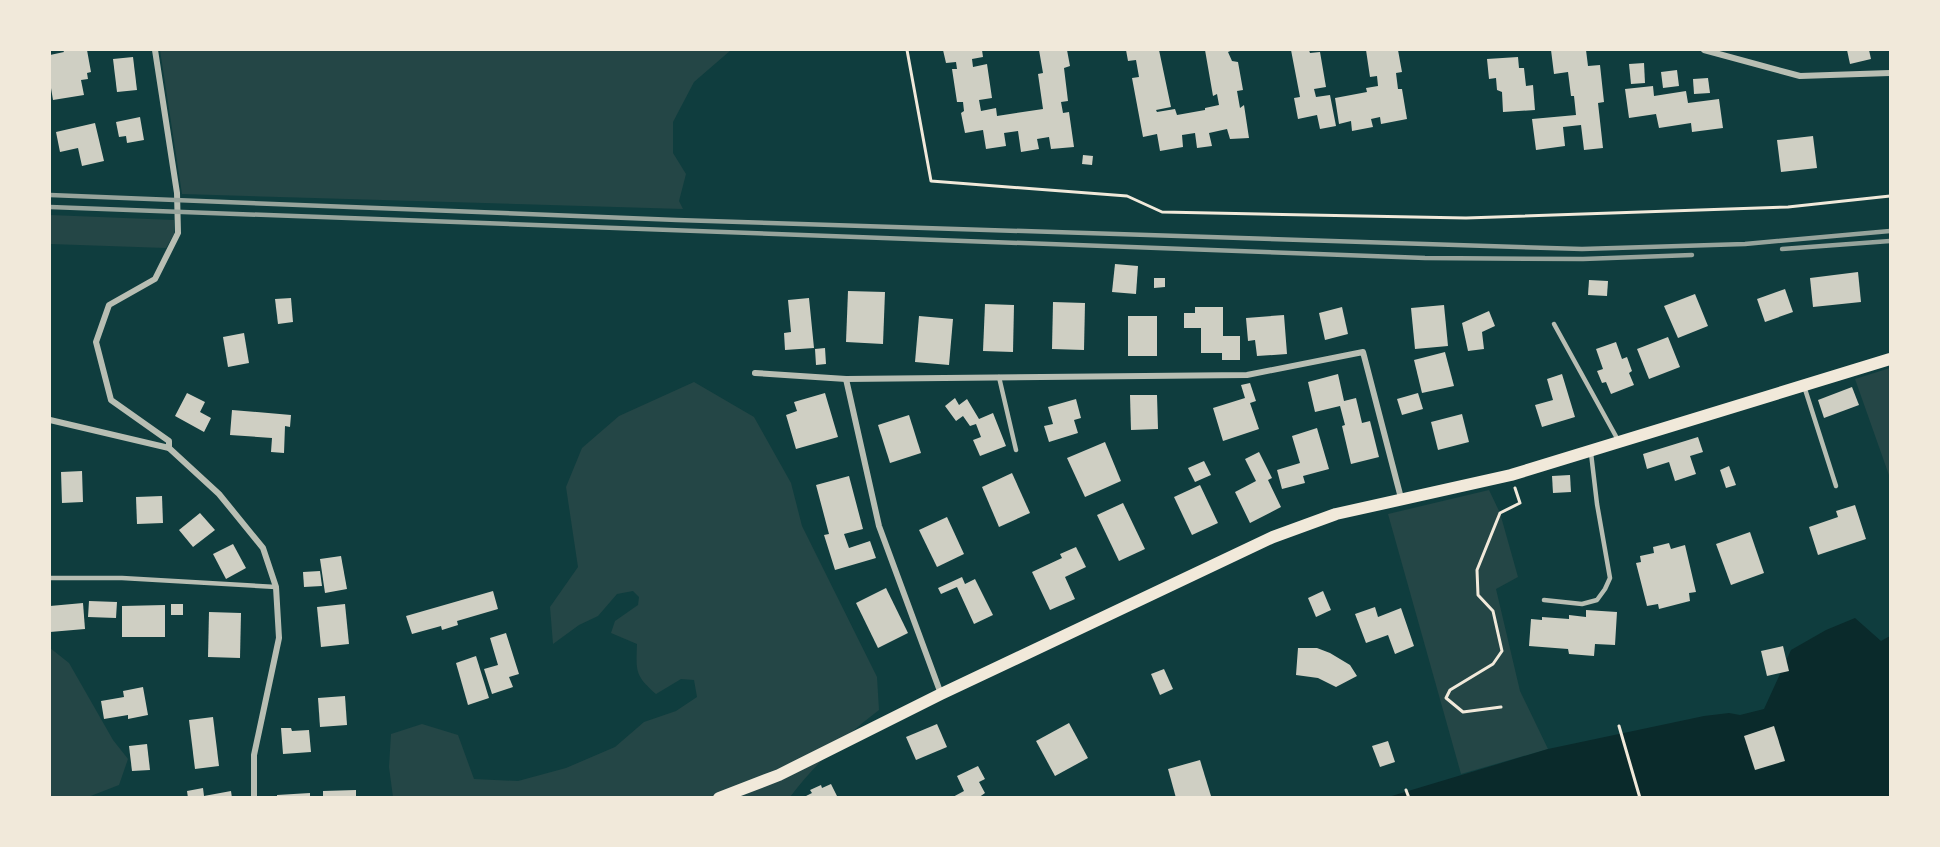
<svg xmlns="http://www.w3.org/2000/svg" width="1940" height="847" font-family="Arial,sans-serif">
  <rect width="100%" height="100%" fill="#0f3d3e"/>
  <g fill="#244646">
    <polygon points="160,50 731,50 694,82 673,122 673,153 686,174 679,201 683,209 182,194"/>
    <polygon points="50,215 174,220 174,234 166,248 50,244"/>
    <polygon points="1890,368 1890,478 1855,379"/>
    <path d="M694,382L754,417L791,483L802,526L877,677L879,710C846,735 815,764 790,797H393L389,767L391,734L422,724L458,735L474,779L518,781L566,768L615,747L644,722L676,711L697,697L694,680L681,679L656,694C635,675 636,672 637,644L611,633L615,621L638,605L639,597L633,591L617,594L598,616L579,625L553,644L550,607L578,567L566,487L582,448L619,416Z"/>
    <polygon points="1489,490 1500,513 1518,577 1496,589 1520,691 1548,749 1461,774 1388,514"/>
    <polygon points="50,648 69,663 113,740 128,759 119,785 88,797 50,797"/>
  </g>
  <polygon fill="#0a2a2b" points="1855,618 1881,641 1890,636 1890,797 1385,798 1548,749 1704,716 1729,713 1740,715 1764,709 1791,650 1826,630"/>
  <g fill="#cfcfc3">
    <polygon points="63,50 87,50 91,72 87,73 88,79 81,80 84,95 53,100 50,82 50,55 64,52"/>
    <polygon points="943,50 982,50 983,57 972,59 973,67 987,64 992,98 979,100 981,111 996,108 997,116 1043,109 1038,74 1043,73 1039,50 1067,50 1070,66 1064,68 1068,101 1061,102 1063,113 1069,112 1074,147 1051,149 1049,137 1037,139 1039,149 1021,152 1018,131 1004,133 1006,146 986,149 983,130 965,133 961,113 964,111 963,102 957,102 952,69 957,69 956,62 946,63"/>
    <polygon points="1126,50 1159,50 1171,107 1156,110 1157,112 1175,109 1177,115 1205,110 1205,108 1219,105 1217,94 1213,96 1205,50 1233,50 1228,52 1232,61 1238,62 1243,90 1237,91 1240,108 1244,105 1249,138 1230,139 1227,129 1209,133 1212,146 1197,148 1195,133 1182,135 1183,147 1160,151 1157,134 1143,137 1132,78 1139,77 1136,60 1128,61"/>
    <polygon points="1291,50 1309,50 1310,53 1320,52 1326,87 1314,89 1316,97 1330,95 1336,126 1320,129 1317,115 1298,119 1294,98 1300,97"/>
    <polygon points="1366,50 1398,50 1402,72 1396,73 1398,89 1402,89 1407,119 1381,124 1380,117 1371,119 1373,127 1352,131 1351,121 1339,124 1335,98 1367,92 1366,88 1378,86 1377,76 1370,77"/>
    <polygon points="1551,50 1586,50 1588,66 1600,65 1604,102 1598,103 1603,148 1584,150 1581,125 1563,127 1565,146 1536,150 1532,119 1576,115 1574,96 1571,96 1568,72 1554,74"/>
    <polygon points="1847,50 1869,50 1871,59 1850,64"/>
    <polygon points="133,57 137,90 117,92 113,59"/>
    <polygon points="1518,57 1519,68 1524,68 1526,86 1533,85 1535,110 1503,112 1502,92 1497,90 1496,78 1489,79 1487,59"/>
    <polygon points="1644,63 1645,83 1631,84 1629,64"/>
    <polygon points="1677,70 1679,86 1663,88 1661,72"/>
    <polygon points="1708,78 1710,93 1694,94 1693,79"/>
    <polygon points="1653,86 1654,96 1686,91 1688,103 1719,99 1723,128 1692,132 1691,123 1659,128 1656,114 1629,118 1625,89"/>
    <polygon points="140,117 144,140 127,143 126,136 119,137 116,122"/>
    <polygon points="95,123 104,161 82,166 78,148 60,152 56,132"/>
    <polygon points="1813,136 1817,168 1781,172 1777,140"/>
    <polygon points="1083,155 1093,156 1092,165 1082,164"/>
    <polygon points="1115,264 1138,266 1136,294 1112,292"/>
    <polygon points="1858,272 1861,302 1813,307 1810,278"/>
    <polygon points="1154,278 1165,278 1165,287 1154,288"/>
    <polygon points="1589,280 1608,281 1607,296 1588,295"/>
    <polygon points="1785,289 1793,312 1765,322 1757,299"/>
    <polygon points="848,291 885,292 883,344 846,342"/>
    <polygon points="1695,294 1708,326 1678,338 1664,306"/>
    <polygon points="291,298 293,322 278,324 275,299"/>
    <polygon points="809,298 814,348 785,350 784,333 791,332 788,300"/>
    <polygon points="1053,302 1085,303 1084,350 1052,349"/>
    <polygon points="985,304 1014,305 1013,352 983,351"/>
    <polygon points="1444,305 1448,346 1415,349 1411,308"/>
    <polygon points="1195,307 1223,307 1223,336 1240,336 1240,360 1222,360 1222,353 1201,353 1201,328 1184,328 1184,313 1195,313"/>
    <polygon points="1342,307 1348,334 1325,340 1319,313"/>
    <polygon points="1489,311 1495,326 1482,332 1484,349 1468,351 1462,323"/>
    <polygon points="1284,315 1287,354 1257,356 1255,340 1248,341 1246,318"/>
    <polygon points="919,316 953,319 949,365 915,362"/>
    <rect x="1128" y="316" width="29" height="40"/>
    <polygon points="244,333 249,363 228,367 223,337"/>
    <polygon points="1668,337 1680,367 1649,379 1637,349"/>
    <polygon points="1616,342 1622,359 1627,357 1632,371 1629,373 1634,385 1611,394 1606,382 1602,383 1597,371 1603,369 1596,349"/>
    <polygon points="825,348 826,364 816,365 815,349"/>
    <polygon points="1445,352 1454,386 1422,393 1414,360"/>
    <polygon points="1338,374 1344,401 1356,398 1362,423 1370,421 1379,457 1351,464 1342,426 1345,425 1340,406 1315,412 1308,382"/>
    <polygon points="1562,374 1575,417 1542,427 1535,405 1553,400 1547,379"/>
    <polygon points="1250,383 1256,401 1250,403 1259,429 1223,441 1213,408 1245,398 1241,385"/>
    <polygon points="1852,387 1859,405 1824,418 1818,400"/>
    <polygon points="187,393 205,402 200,412 211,418 204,432 175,416"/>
    <polygon points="825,393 838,437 796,449 786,415 797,411 794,402"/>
    <polygon points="1418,393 1423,409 1402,415 1397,399"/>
    <polygon points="1130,395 1157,395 1158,429 1131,430"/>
    <polygon points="955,398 959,405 967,399 979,419 993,413 1006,446 980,456 973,440 981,437 976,424 970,426 963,416 956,421 945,406"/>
    <polygon points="1076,399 1081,418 1074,420 1078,433 1049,442 1044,426 1053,424 1048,407"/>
    <polygon points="232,410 291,415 290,427 285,426 284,453 271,452 272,438 230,435"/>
    <polygon points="1462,414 1469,442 1438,450 1431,422"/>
    <polygon points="909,415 921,453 890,463 878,425"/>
    <polygon points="1317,428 1329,469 1303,476 1305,483 1282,489 1277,470 1300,463 1292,436"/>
    <polygon points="1698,437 1703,452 1690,456 1696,474 1675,481 1669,462 1647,469 1643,454"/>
    <polygon points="1105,442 1121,481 1085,497 1067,458"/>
    <polygon points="1259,452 1272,478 1268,480 1281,507 1250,523 1235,492 1256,481 1245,459"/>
    <polygon points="1204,461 1211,475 1195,482 1188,468"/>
    <polygon points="1729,466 1736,485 1726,488 1720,470"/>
    <polygon points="82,471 83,502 62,503 61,472"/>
    <polygon points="1012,473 1030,513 999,527 982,487"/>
    <polygon points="1570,475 1571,492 1553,493 1552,476"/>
    <polygon points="849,476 863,529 844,534 849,548 870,541 876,558 835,570 824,535 829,534 816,485"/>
    <polygon points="1200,485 1218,523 1192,535 1174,497"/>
    <polygon points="162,496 163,523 137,524 136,497"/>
    <polygon points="1123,503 1145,549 1119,561 1097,515"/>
    <polygon points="1855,505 1866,539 1818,555 1809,527 1838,517 1836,511"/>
    <polygon points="200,513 215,530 193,547 179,530"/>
    <polygon points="947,517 964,554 937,567 919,530"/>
    <polygon points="1750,532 1764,573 1731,585 1716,544"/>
    <polygon points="1669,543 1671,549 1685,545 1696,592 1689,593 1690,601 1659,609 1658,604 1647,606 1636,563 1641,562 1640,556 1654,553 1653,547"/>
    <polygon points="233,544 246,568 226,579 213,554"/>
    <polygon points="1076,547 1086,567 1065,577 1075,599 1050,610 1032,572 1062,558 1060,554"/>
    <polygon points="341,556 347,589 325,593 320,559"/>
    <polygon points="320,571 322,586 304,587 303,572"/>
    <polygon points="962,577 965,584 975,579 993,615 974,624 957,587 941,594 938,588"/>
    <polygon points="886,588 908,633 878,648 856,603"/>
    <polygon points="493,591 498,609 457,621 458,625 442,630 441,626 412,634 406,616"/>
    <polygon points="1323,591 1331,610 1316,617 1308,598"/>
    <polygon points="89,601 117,602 116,618 88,617"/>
    <polygon points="83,603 85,629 50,632 50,606"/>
    <rect x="171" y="604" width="12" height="11"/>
    <polygon points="345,604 349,644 321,647 317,607"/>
    <polygon points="165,605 165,637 122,637 122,606"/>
    <polygon points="1375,607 1378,617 1401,608 1414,646 1395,654 1388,635 1366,643 1355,614"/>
    <polygon points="1586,610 1617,612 1615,645 1595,644 1594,656 1569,654 1568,649 1529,646 1531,619 1542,620 1542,617 1569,619 1569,615 1586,617"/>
    <polygon points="209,612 241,613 240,658 208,657"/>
    <polygon points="506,633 519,674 509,677 513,687 492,694 484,669 498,665 490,638"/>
    <polygon points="1783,646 1789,671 1767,676 1761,651"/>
    <polygon points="1298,648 1317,648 1330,653 1350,665 1357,676 1336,687 1318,678 1296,675"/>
    <polygon points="476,656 489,698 468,705 456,663"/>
    <polygon points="1164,669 1173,689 1160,695 1151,674"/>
    <polygon points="143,687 148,715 128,719 128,715 104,719 101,701 124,697 123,691"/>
    <polygon points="345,696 347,725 320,727 318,698"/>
    <polygon points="213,717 219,766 195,769 189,720"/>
    <polygon points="1069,723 1088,758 1055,776 1036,741"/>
    <polygon points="937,724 947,747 916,760 906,737"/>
    <polygon points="1774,726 1785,761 1755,770 1744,736"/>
    <polygon points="281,728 291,728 292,731 309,730 311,752 283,754"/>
    <polygon points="1388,741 1395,762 1380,767 1372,746"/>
    <polygon points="147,744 150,770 132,771 129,746"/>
    <polygon points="1200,760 1211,796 1176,798 1168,769"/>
    <polygon points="978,766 985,779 979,782 985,793 978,798 951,798 964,791 957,776"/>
    <polygon points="831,784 838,798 802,798 812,793 810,790 821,785 822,788"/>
    <polygon points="203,788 204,796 231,791 232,798 188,798 187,791"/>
    <polygon points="356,790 356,798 323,798 323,791"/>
    <polygon points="310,793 310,798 277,798 277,795"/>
  </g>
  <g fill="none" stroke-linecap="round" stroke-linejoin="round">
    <g stroke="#f1e9da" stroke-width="3">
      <polyline points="907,50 931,181 1127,196 1162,212 1466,218 1788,207 1890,196"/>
      <polyline points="1501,707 1463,712 1446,698 1450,690 1493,664 1502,651 1493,611 1478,595 1477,570 1500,513 1520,503 1515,488"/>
      <polyline points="1619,726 1640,798"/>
      <polyline points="1406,790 1409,798"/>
    </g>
    <g stroke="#b8beb3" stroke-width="4.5">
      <polyline points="1554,324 1618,440"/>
      <polyline points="999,377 1016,450"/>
      <polyline points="1804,386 1836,486"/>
      <polyline points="50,578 122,578 276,587"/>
      <polyline points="1544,600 1582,604 1597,600 1605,589 1610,578 1597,504 1591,453"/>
    </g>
    <g stroke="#b8beb3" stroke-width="6">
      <polyline points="155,50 177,193 178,233 155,279 109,305 96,342 111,400 169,441 169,448 219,494 263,548 276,587 279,638 254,755 254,798"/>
      <polyline points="1704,50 1800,76 1890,73"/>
      <polyline points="755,373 846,379 1247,375 1363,352 1401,498"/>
      <polyline points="846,379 879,526 941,694"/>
      <polyline points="50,420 169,448"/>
    </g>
    <polyline stroke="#f1e9da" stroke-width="12" points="719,798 779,775 941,694 1273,537 1336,514 1511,475 1890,359"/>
    <g stroke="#97a49c" stroke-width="4.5">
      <polyline points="50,195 677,220 1582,249 1745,244 1890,231"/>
      <polyline points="50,207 1425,258 1583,259 1692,255"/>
      <polyline points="1782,249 1890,241"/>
    </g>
  </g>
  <rect width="1940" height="847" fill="none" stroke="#f1e9da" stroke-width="102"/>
</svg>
